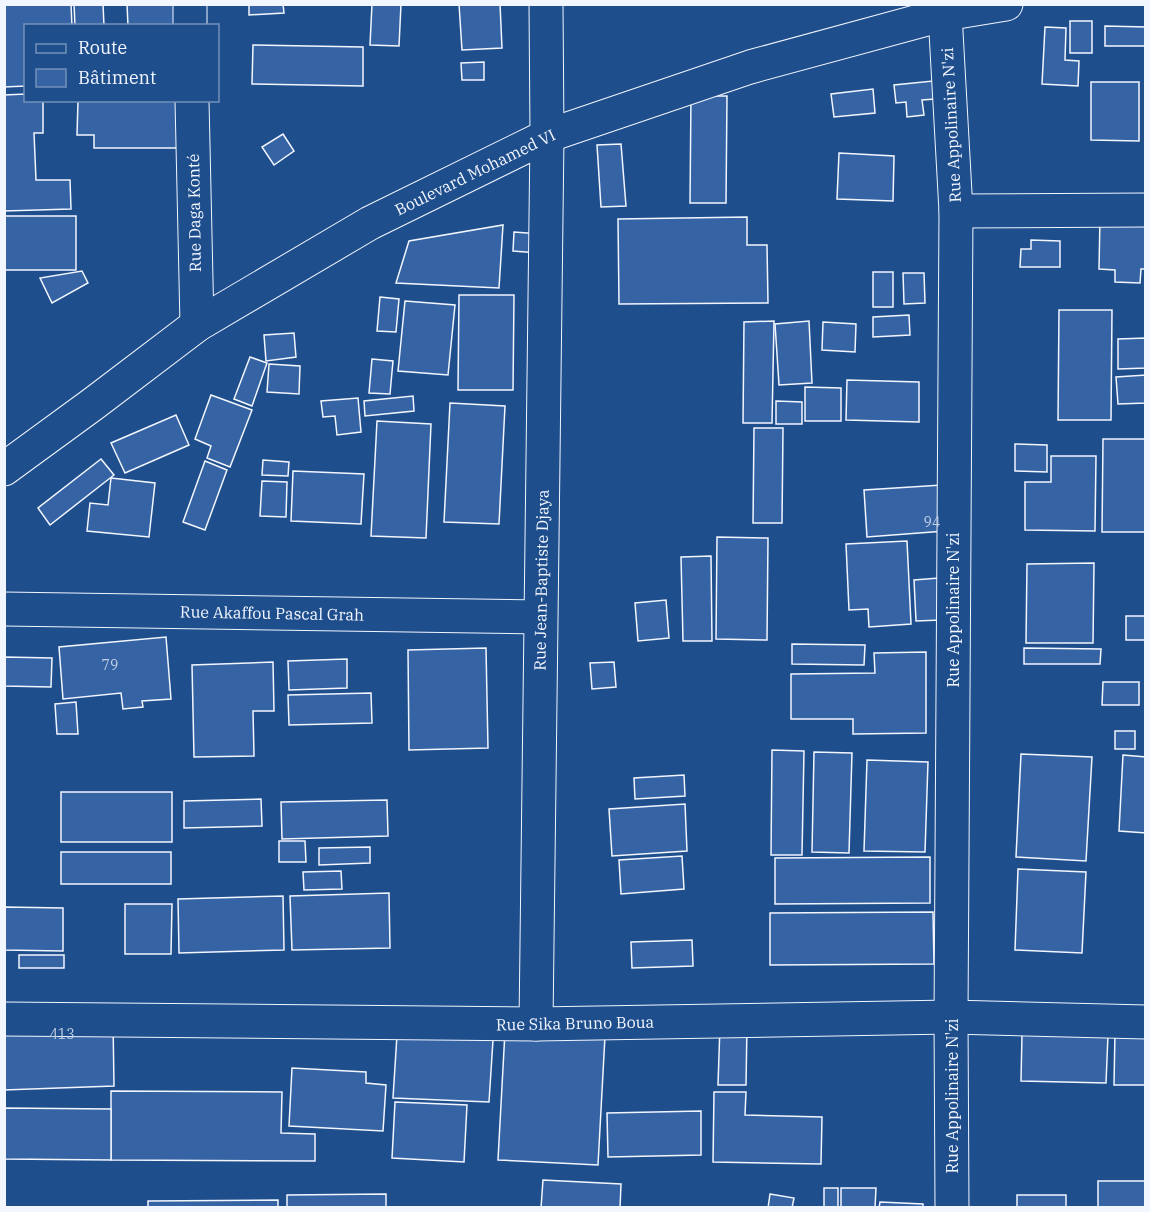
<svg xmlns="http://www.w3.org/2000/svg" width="1150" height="1212" font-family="'IBM Plex Serif',serif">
  <rect width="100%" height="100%" fill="#1f4e8c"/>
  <g fill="#3563a3" stroke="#f2f6ff" stroke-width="1.5">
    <polygon points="4,4 71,4 72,26 26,26 26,86 4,87"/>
    <polygon points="74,4 103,4 104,26 75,26"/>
    <polygon points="127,4 180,4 181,26 128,26"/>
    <polygon points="249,4 283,4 284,13 249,15"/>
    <polygon points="372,4 401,4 399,46 370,45"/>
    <polygon points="459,4 500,4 502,48 462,50"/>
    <rect x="1070" y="21" width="22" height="32"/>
    <polygon points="1105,26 1146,27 1146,46 1105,46"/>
    <polygon points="1045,27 1066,28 1065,60 1079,61 1078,86 1042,84"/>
    <polygon points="253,45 363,47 363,86 252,84"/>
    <polygon points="484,62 484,80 462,80 461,63"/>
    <polygon points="933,81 935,99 922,100 924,115 907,117 906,102 896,103 894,85"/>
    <polygon points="1091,82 1139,82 1139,141 1091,140"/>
    <polygon points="873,89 875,113 834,117 831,94"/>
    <polygon points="26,94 26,100 43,100 43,133 34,133 36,180 70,180 71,209 4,211 4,95"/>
    <polygon points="691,96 727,96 726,203 690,203"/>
    <polygon points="78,101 183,101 182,148 94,148 94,135 77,135"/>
    <polygon points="283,134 294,151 274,165 262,147"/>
    <polygon points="621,144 626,206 601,207 597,145"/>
    <polygon points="839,153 894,156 893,201 837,199"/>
    <rect x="4" y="216" width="72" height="54"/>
    <polygon points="747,217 747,245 767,245 768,303 619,304 618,219"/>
    <polygon points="1100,218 1146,219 1146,269 1141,269 1140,283 1115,282 1115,270 1099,269"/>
    <polygon points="503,225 499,288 396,283 409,241"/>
    <polygon points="514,232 540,234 538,253 513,251"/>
    <polygon points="1031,240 1060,241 1060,267 1020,267 1021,249 1031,249"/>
    <polygon points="82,271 88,283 52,303 40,278"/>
    <rect x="873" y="272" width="20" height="35"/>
    <polygon points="903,273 924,273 925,303 904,304"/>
    <polygon points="459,295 514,295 513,390 458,390"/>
    <polygon points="380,297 399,299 396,332 377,331"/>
    <polygon points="405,301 455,305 448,375 398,371"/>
    <polygon points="1059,310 1112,310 1111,420 1058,420"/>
    <polygon points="909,315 910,335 873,337 873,317"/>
    <polygon points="774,321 772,423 743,423 744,322"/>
    <polygon points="809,321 812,383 779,385 775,324"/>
    <polygon points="823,322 856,324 855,352 822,350"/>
    <polygon points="294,333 296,357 266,361 264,335"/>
    <polygon points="1146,338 1146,368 1118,369 1118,339"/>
    <polygon points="250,357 267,363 252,406 234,399"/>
    <polygon points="372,359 393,361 390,394 369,393"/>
    <polygon points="269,364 300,366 299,394 267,392"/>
    <polygon points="1146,375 1146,403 1118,404 1116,377"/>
    <polygon points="847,380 919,382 919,422 846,420"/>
    <polygon points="805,387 841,388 841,421 805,421"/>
    <polygon points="211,395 252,410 230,467 207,458 211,446 195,439"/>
    <polygon points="413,396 414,411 365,416 364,401"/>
    <polygon points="358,398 361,432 337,435 335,416 323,417 321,401"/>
    <polygon points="776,401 802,402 802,424 776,424"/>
    <polygon points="450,403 505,406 499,524 444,522"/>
    <polygon points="176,415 189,445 125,473 111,443"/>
    <polygon points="377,421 431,424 426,538 371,536"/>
    <polygon points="754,428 783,428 782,523 753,523"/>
    <polygon points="1103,439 1146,439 1146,532 1102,532"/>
    <polygon points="1015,444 1047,445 1047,472 1015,471"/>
    <polygon points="1051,456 1096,456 1095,531 1025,530 1025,482 1051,482"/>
    <polygon points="101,459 114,475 50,525 38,508"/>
    <polygon points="263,460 289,462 288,476 262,475"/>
    <polygon points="205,461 227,470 205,530 183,522"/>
    <polygon points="293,471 364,474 361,524 291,521"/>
    <polygon points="111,478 155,483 149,537 87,531 90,503 108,505"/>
    <polygon points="262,481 287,482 286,517 260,516"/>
    <polygon points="942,485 945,531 867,537 864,490"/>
    <polygon points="717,537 768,538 767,640 716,639"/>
    <polygon points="907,541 911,624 869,627 868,609 849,610 846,544"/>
    <polygon points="711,556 712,641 683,641 681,557"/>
    <polygon points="1094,563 1093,643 1026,643 1027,564"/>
    <polygon points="939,578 941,620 916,621 914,580"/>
    <polygon points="666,600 669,638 638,641 635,603"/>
    <rect x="1126" y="616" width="20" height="24"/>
    <polygon points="166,637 171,699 142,701 143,707 123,709 121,693 63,699 59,647"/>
    <polygon points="792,644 865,645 864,665 792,664"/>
    <polygon points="486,648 488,748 409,750 408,650"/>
    <polygon points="1024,648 1101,649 1100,664 1024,664"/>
    <polygon points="926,652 926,733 853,734 853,719 791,719 791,674 875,673 874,653"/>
    <polygon points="4,657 52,658 51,687 4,686"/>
    <polygon points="347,659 347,688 289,690 288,661"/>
    <polygon points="273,662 274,711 253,711 254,756 194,757 192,665"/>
    <polygon points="614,662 616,687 592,689 590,663"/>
    <polygon points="1103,682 1139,682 1139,705 1102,705"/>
    <polygon points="371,693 372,723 289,725 288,695"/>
    <polygon points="76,702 78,734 57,734 55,704"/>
    <rect x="1115" y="731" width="20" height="18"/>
    <polygon points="772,750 804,751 802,855 771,855"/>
    <polygon points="814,752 852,753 849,853 812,852"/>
    <polygon points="1021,754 1092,757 1086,861 1016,857"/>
    <polygon points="1123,755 1146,757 1146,833 1119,831"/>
    <polygon points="867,760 928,762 925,852 864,851"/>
    <polygon points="684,775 685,796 635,799 634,778"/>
    <rect x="61" y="792" width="111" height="50"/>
    <polygon points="261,799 262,826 184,828 184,801"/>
    <polygon points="387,800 388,836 282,839 281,802"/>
    <polygon points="685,804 687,851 612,856 609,809"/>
    <polygon points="279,841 305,841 306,862 279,862"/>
    <polygon points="370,847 370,863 319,865 319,848"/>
    <rect x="61" y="852" width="110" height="32"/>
    <polygon points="682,856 684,889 621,894 619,860"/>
    <polygon points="930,857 930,903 775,904 775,858"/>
    <polygon points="1018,869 1086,872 1082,953 1015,950"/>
    <polygon points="341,871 342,889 304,890 303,872"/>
    <polygon points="389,893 390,948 292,950 290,896"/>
    <polygon points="283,896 284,950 179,953 178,899"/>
    <polygon points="125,904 172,904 171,954 125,954"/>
    <polygon points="4,907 63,908 63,951 4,950"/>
    <polygon points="933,912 934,964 770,965 770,913"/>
    <polygon points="692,940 693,966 632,968 631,942"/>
    <rect x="19" y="955" width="45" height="13"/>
    <polygon points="113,1021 114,1086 4,1090 4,1025"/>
    <polygon points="720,1025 747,1025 746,1085 718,1085"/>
    <polygon points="505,1031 605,1036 598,1165 498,1160"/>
    <polygon points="1115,1032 1146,1032 1146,1085 1114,1085"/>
    <polygon points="1022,1034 1108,1035 1106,1083 1021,1081"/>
    <polygon points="397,1035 493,1040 489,1102 393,1098"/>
    <polygon points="292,1068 366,1072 366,1083 386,1085 383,1131 289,1126"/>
    <polygon points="111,1091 282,1092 281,1133 315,1134 315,1161 111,1160"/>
    <polygon points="714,1092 746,1092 745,1115 822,1117 821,1164 713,1162"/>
    <polygon points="395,1102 467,1105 464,1162 392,1158"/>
    <polygon points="4,1108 111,1109 111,1160 4,1159"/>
    <polygon points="701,1111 701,1155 608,1157 607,1113"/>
    <polygon points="543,1180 621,1184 620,1208 541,1208"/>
    <rect x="1098" y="1181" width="48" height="27"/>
    <rect x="824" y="1188" width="14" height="20"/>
    <polygon points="841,1188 876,1188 875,1208 841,1208"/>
    <polygon points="386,1194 386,1208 287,1208 287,1195"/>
    <polygon points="770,1194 794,1198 792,1208 768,1208"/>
    <rect x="1017" y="1195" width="49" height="13"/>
    <polygon points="278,1200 278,1208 148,1208 148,1201"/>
    <polygon points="880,1202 923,1204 923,1208 879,1208"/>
  </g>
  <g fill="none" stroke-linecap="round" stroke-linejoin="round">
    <defs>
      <g id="minor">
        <polyline points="190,4 190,26"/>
        <polyline points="945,14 956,211 951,1017 952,1208"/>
        <polyline points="192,100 197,325"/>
        <polyline points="956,211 1146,210"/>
        <polyline points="4,609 540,617"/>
        <polyline points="4,1019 536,1024 951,1017 1146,1022"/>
        <polyline points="536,1024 547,136 546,4"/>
      </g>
      <polyline id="primary" points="4,469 93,404 197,325 370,223 547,136 750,67 945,14 1006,4"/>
    </defs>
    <use href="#minor" stroke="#f2f6ff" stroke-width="35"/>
    <use href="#primary" stroke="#f2f6ff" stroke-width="35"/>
    <use href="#minor" stroke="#1f4e8c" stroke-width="33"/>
    <use href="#primary" stroke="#1f4e8c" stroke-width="33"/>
  </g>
  <g text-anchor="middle" stroke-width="4.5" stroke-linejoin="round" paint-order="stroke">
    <g font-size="14" fill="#c3d1e8">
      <text x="932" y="527">94</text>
      <text x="110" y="670">79</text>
      <text x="62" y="1039">413</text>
    </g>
    <g font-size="16" fill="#f2f6ff" stroke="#1f4e8c">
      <text transform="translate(951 125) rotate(-93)" y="6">Rue Appolinaire N'zi</text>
      <text transform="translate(475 172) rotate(-26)" y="6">Boulevard Mohamed VI</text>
      <text transform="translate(194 213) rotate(-91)" y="6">Rue Daga Konté</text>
      <text transform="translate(541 580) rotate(-89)" y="6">Rue Jean-Baptiste Djaya</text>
      <text transform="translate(953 610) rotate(-90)" y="6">Rue Appolinaire N'zi</text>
      <text transform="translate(272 613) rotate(1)" y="6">Rue Akaffou Pascal Grah</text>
      <text transform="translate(575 1023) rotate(-1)" y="6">Rue Sika Bruno Boua</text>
      <text transform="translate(952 1096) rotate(-90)" y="6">Rue Appolinaire N'zi</text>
    </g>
  </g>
  <rect width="1150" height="1212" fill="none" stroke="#f2f6ff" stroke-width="12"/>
  <rect x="24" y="24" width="195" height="78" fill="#1f4e8c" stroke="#7391ba" stroke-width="1.5"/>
  <rect x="36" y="44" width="30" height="9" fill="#1f4e8c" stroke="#7391ba" stroke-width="1.5"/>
  <text x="78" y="54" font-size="18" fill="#f2f6ff">Route</text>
  <rect x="36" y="69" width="30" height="18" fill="#3563a3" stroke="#7391ba" stroke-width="1.5"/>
  <text x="78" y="84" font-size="18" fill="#f2f6ff">Bâtiment</text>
</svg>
